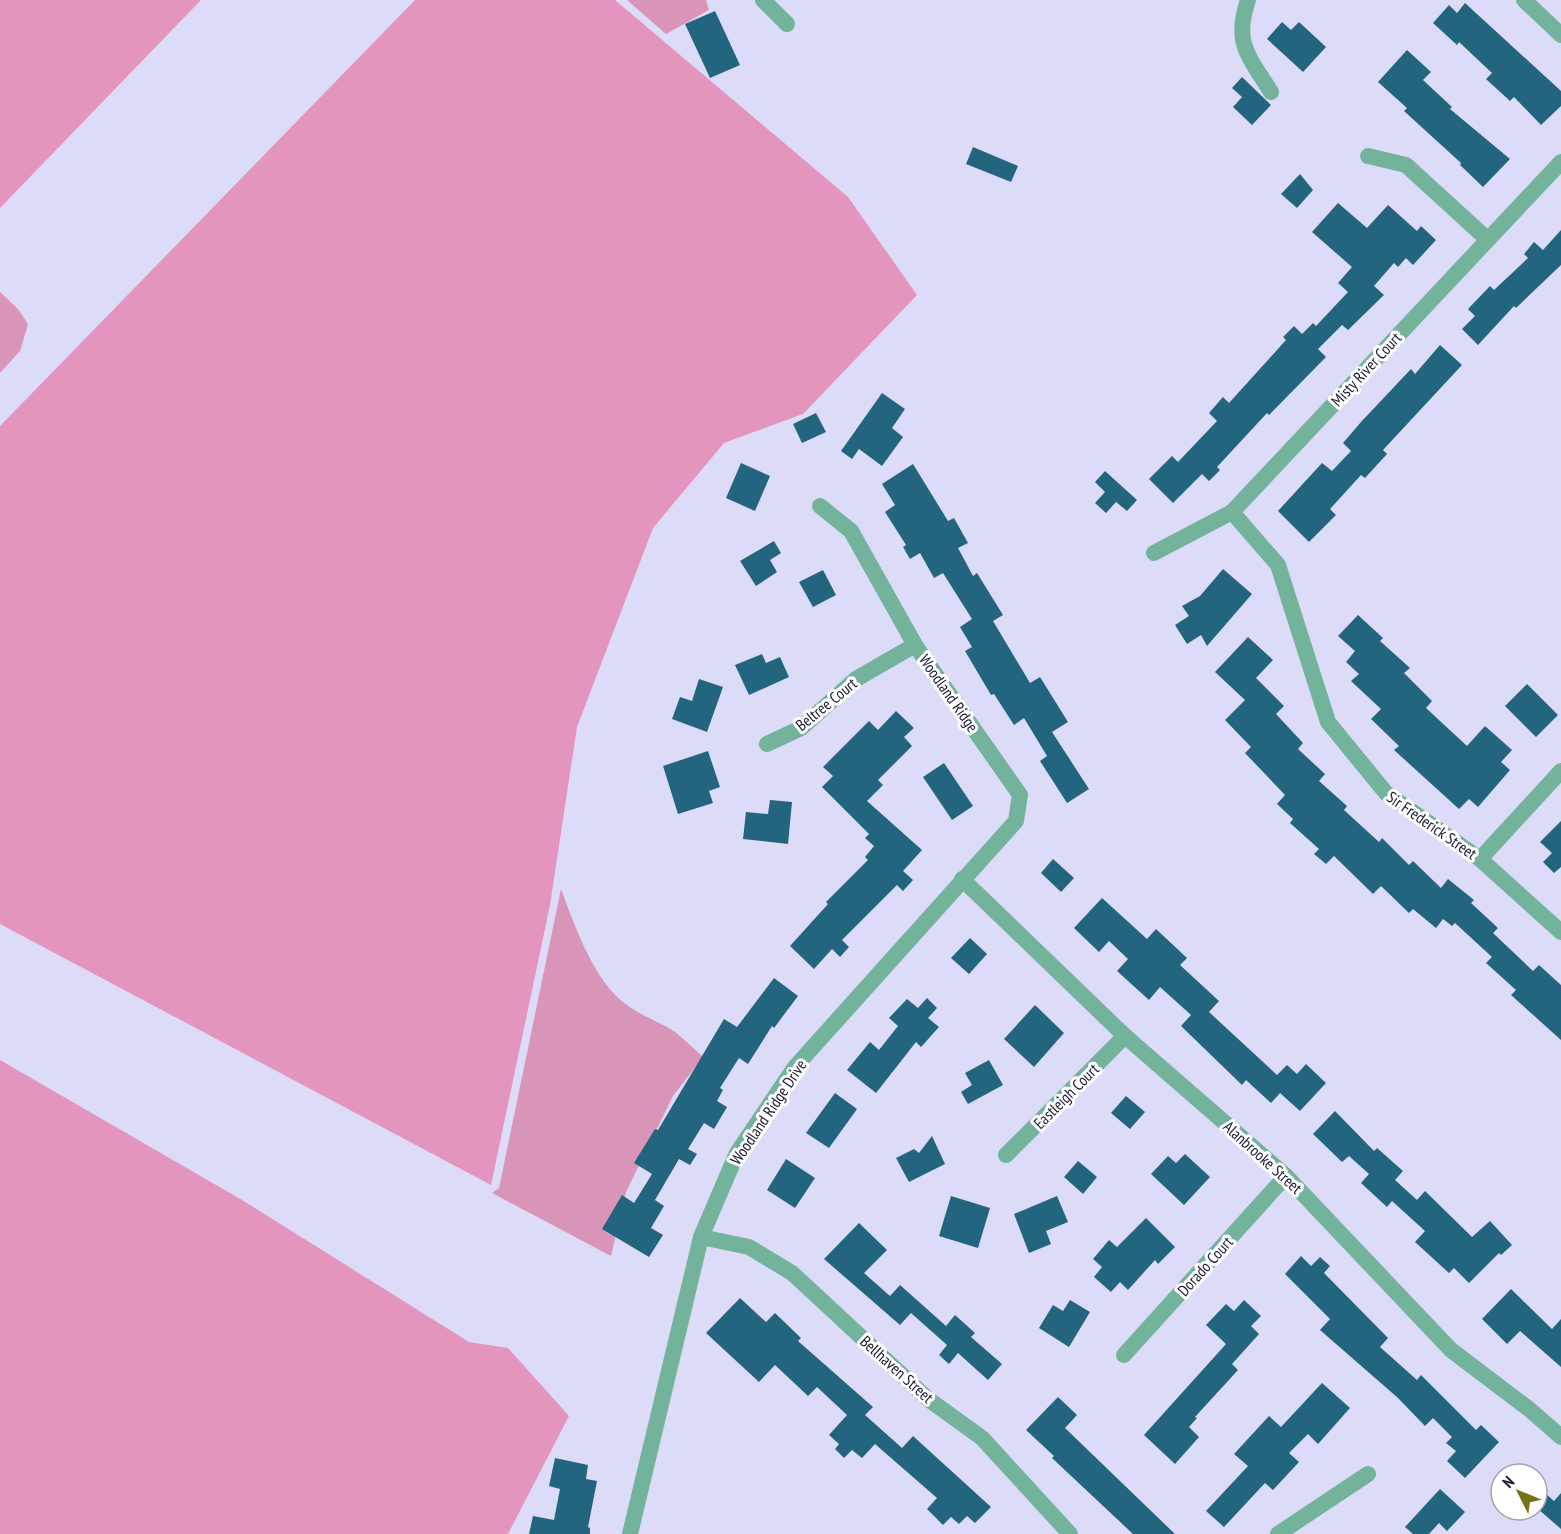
<svg xmlns="http://www.w3.org/2000/svg" width="1561" height="1534" font-family="'PT Sans Narrow',sans-serif">
  <rect width="100%" height="100%" fill="#dddcf8"/>
  <g fill="#d995b7">
    <polygon points="627,0 706,0 709,10 666,34"/>
    <polygon points="0,292 18,309 28,324 20,351 0,373"/>
    <path d="M561,889C574,924 593,978 623,1002C639,1015 658,1021 675,1032C685,1040 694,1049 703,1057L673,1096L626,1192L611,1256L492,1193L499,1188Z"/>
  </g>
  <g fill="#e395bd">
    <polygon points="0,0 201,0 0,208"/>
    <polygon points="415,0 615,0 848,197 917,295 803,414 724,443 653,528 577,727 550,905 491,1185 0,924 0,426"/>
    <polygon points="0,1060 242,1200 469,1342 508,1348 569,1416 508,1534 0,1534"/>
  </g>
  <g fill="#23647e">
    <polygon points="1465,3 1561,91 1561,106 1541,125 1514,97 1510,101 1486,79 1492,73 1459,42 1457,45 1433,23 1449,5 1457,13"/>
    <polygon points="715,11 740,65 710,78 685,24"/>
    <polygon points="1282,22 1291,30 1299,22 1326,47 1303,72 1267,39"/>
    <polygon points="1407,50 1431,72 1423,80 1452,107 1450,109 1510,159 1483,187 1460,165 1461,163 1404,111 1407,108 1378,82"/>
    <polygon points="1242,77 1271,105 1252,125 1233,107 1242,97 1232,88"/>
    <polygon points="973,147 1018,166 1011,182 966,164"/>
    <polygon points="1300,174 1313,190 1297,208 1281,194"/>
    <polygon points="1338,203 1367,228 1388,205 1417,231 1421,226 1436,240 1413,265 1406,258 1398,267 1394,263 1374,286 1384,295 1348,330 1342,325 1318,349 1326,357 1269,415 1267,413 1217,467 1220,470 1209,481 1202,474 1173,503 1149,479 1172,456 1178,462 1217,421 1209,413 1223,397 1229,403 1286,340 1283,337 1294,326 1302,334 1313,323 1316,326 1348,292 1338,283 1352,267 1312,232"/>
    <polygon points="1561,230 1561,265 1516,308 1514,306 1478,345 1462,329 1475,316 1468,309 1490,286 1494,290 1528,258 1524,254 1534,242 1543,250"/>
    <polygon points="1440,345 1462,365 1383,450 1387,454 1365,478 1361,475 1330,509 1336,515 1309,542 1278,511 1322,463 1332,471 1351,451 1343,443 1361,422 1411,369 1415,374"/>
    <polygon points="882,393 905,409 892,428 903,437 882,466 859,449 852,459 841,451"/>
    <polygon points="816,413 826,432 802,443 793,424"/>
    <polygon points="741,463 770,476 755,511 726,498"/>
    <polygon points="913,464 948,521 954,518 968,543 958,548 973,576 977,573 1003,615 993,621 1030,683 1040,677 1068,722 1052,732 1089,789 1067,803 1040,761 1047,756 1024,718 1014,725 994,694 991,695 965,651 972,647 960,627 972,619 943,573 934,578 920,553 910,559 903,547 906,545 885,512 895,505 882,484"/>
    <polygon points="1105,471 1137,500 1127,511 1116,502 1106,513 1095,503 1105,492 1095,482"/>
    <polygon points="774,541 781,553 770,560 777,572 756,586 740,561"/>
    <polygon points="1223,569 1252,594 1207,646 1201,635 1187,644 1175,625 1189,616 1182,606 1200,596"/>
    <polygon points="823,570 836,595 813,607 799,582"/>
    <polygon points="1358,615 1383,638 1380,641 1410,668 1404,673 1432,701 1426,708 1467,746 1485,726 1512,750 1501,762 1510,770 1478,807 1469,799 1459,809 1394,750 1399,746 1371,719 1381,709 1351,681 1359,674 1346,662 1355,651 1338,636"/>
    <polygon points="1248,637 1273,660 1256,678 1284,706 1276,714 1303,743 1298,749 1325,774 1319,781 1347,806 1344,810 1379,842 1382,838 1409,865 1413,861 1441,888 1448,879 1474,900 1471,903 1498,928 1493,933 1533,971 1539,965 1561,985 1561,1040 1511,995 1516,990 1486,963 1492,957 1455,923 1452,926 1443,919 1436,928 1413,909 1409,913 1381,886 1373,894 1334,856 1326,864 1314,854 1319,849 1290,823 1293,819 1277,804 1285,795 1245,753 1251,747 1225,720 1245,700 1215,672"/>
    <polygon points="762,654 766,663 780,657 789,677 749,695 735,665"/>
    <polygon points="699,679 723,687 707,732 672,719 680,697 692,701"/>
    <polygon points="1527,684 1558,715 1536,737 1505,706"/>
    <polygon points="896,711 914,728 904,737 912,746 878,780 883,785 867,801 922,850 903,871 913,880 903,891 897,885 842,940 849,947 840,957 832,949 814,969 790,946 828,904 826,902 868,860 865,857 874,846 865,838 869,834 822,787 833,776 823,767 869,721 878,730"/>
    <polygon points="708,751 720,787 709,791 713,803 678,814 663,766"/>
    <polygon points="944,763 973,806 952,820 923,777"/>
    <polygon points="770,800 792,802 788,844 743,839 746,812 768,814"/>
    <polygon points="1561,821 1561,867 1554,873 1543,862 1552,853 1540,842"/>
    <polygon points="1053,859 1074,878 1061,892 1041,873"/>
    <polygon points="1102,898 1147,939 1156,929 1187,958 1180,965 1219,1001 1209,1012 1277,1075 1287,1065 1297,1074 1306,1064 1326,1083 1300,1111 1280,1093 1271,1103 1246,1080 1242,1085 1181,1026 1191,1015 1160,987 1149,1000 1117,971 1128,959 1109,941 1099,952 1074,928"/>
    <polygon points="970,938 987,954 969,974 951,958"/>
    <polygon points="774,978 798,996 774,1028 772,1026 748,1064 739,1058 720,1088 723,1090 717,1101 727,1107 714,1129 704,1123 688,1149 697,1154 690,1165 679,1159 655,1200 664,1206 651,1228 663,1235 649,1257 602,1229 622,1195 634,1203 652,1174 634,1163 655,1129 658,1130 724,1019 737,1027"/>
    <polygon points="927,998 937,1008 928,1018 939,1027 921,1047 916,1042 876,1093 847,1070 870,1042 879,1050 898,1026 889,1018 907,999 918,1008"/>
    <polygon points="1035,1005 1064,1033 1034,1067 1004,1039"/>
    <polygon points="989,1060 1003,1085 968,1104 961,1092 972,1085 965,1073"/>
    <polygon points="835,1093 857,1109 829,1148 806,1133"/>
    <polygon points="1126,1096 1145,1112 1130,1129 1111,1113"/>
    <polygon points="1335,1111 1374,1151 1377,1148 1403,1171 1395,1180 1417,1200 1425,1191 1472,1237 1490,1221 1512,1245 1501,1255 1499,1253 1469,1283 1454,1268 1449,1273 1415,1242 1425,1231 1392,1201 1387,1207 1361,1183 1369,1174 1349,1156 1342,1162 1313,1134"/>
    <polygon points="932,1136 945,1164 909,1182 896,1158 914,1149 919,1153"/>
    <polygon points="1185,1154 1210,1177 1184,1205 1151,1174 1168,1156 1176,1163"/>
    <polygon points="786,1159 815,1178 795,1208 767,1190"/>
    <polygon points="1078,1161 1097,1177 1083,1194 1064,1177"/>
    <polygon points="951,1196 990,1208 978,1248 939,1236"/>
    <polygon points="1057,1196 1068,1222 1046,1231 1051,1244 1029,1253 1014,1214"/>
    <polygon points="1146,1218 1175,1247 1158,1264 1155,1260 1128,1290 1120,1282 1111,1292 1094,1277 1102,1267 1093,1259 1109,1240 1117,1247"/>
    <polygon points="859,1223 887,1250 864,1273 890,1296 900,1285 946,1326 955,1315 975,1333 971,1337 1002,1364 988,1380 958,1353 949,1364 939,1355 947,1345 911,1313 900,1325 824,1259"/>
    <polygon points="1301,1256 1311,1266 1320,1257 1330,1266 1324,1273 1388,1338 1380,1347 1417,1380 1421,1375 1476,1430 1481,1425 1499,1442 1465,1478 1447,1461 1456,1451 1446,1443 1452,1437 1433,1418 1425,1426 1398,1398 1320,1330 1330,1319 1285,1274"/>
    <polygon points="1511,1289 1552,1329 1561,1319 1561,1367 1520,1331 1507,1344 1482,1319"/>
    <polygon points="740,1298 766,1322 775,1313 801,1338 798,1341 873,1407 865,1415 902,1448 913,1436 991,1507 975,1523 967,1516 959,1524 951,1517 943,1525 927,1509 937,1498 875,1444 862,1458 852,1450 844,1458 835,1449 839,1444 829,1435 847,1415 817,1387 808,1396 775,1365 759,1382 706,1333"/>
    <polygon points="1070,1300 1090,1312 1069,1347 1039,1328 1053,1305 1063,1311"/>
    <polygon points="1244,1300 1261,1316 1251,1326 1259,1334 1232,1364 1238,1370 1195,1417 1197,1418 1189,1427 1199,1437 1175,1464 1144,1435 1226,1344 1206,1325 1226,1304 1234,1311"/>
    <polygon points="1322,1383 1350,1408 1318,1444 1308,1434 1289,1453 1299,1462 1273,1490 1265,1483 1224,1527 1206,1511 1248,1466 1234,1454 1269,1416 1281,1427"/>
    <polygon points="1058,1397 1077,1415 1065,1428 1175,1534 1133,1534 1052,1458 1054,1456 1026,1430"/>
    <polygon points="555,1458 588,1465 586,1479 597,1481 588,1527 590,1528 590,1534 529,1534 533,1516 554,1520 560,1489 549,1486"/>
    <polygon points="1537,1486 1554,1501 1561,1493 1561,1529 1537,1508"/>
    <polygon points="1440,1489 1465,1512 1447,1531 1439,1523 1429,1534 1413,1534 1405,1527"/>
  </g>
  <g fill="none" stroke-linecap="round" stroke-linejoin="round">
    <g stroke="#74b39b" stroke-width="16">
      <polyline points="763,0 787,24"/>
      <path d="M1248,0C1233,44 1249,56 1271,92"/>
      <polyline points="1524,0 1561,35"/>
      <polyline points="1368,156 1406,165 1487,239"/>
      <polyline points="1232,512 1278,565 1328,722 1386,793 1480,859 1561,932"/>
      <polyline points="1154,553 1232,512 1561,162"/>
      <polyline points="767,744 801,728 856,679 915,645"/>
      <polyline points="1480,859 1561,771"/>
      <polyline points="962,879 1125,1036 1286,1176 1451,1350 1529,1409 1561,1437"/>
      <polyline points="1006,1155 1125,1036"/>
      <polyline points="701,1237 749,1247 792,1273 928,1399 982,1438 1070,1534"/>
      <polyline points="1124,1355 1286,1176"/>
      <polyline points="630,1534 701,1237 737,1153 795,1067 1016,821 1020,795 915,645 851,531 820,506"/>
      <polyline points="1278,1534 1368,1474"/>
    </g>
  </g>
  <g text-anchor="middle" stroke-width="6" stroke-linejoin="round" paint-order="stroke">
    <g font-size="16" fill="#1c1831" stroke="#fff">
      <text transform="translate(1366 369) rotate(-47)" y="6">Misty River Court</text>
      <text transform="translate(949 693) rotate(55)" y="6">Woodland Ridge</text>
      <text transform="translate(826 704) rotate(-39)" y="6">Beltree Court</text>
      <text transform="translate(1432 825) rotate(35)" y="6">Sir Frederick Street</text>
      <text transform="translate(1066 1096) rotate(-45)" y="6">Eastleigh Court</text>
      <text transform="translate(768 1112) rotate(-56)" y="6">Woodland Ridge Drive</text>
      <text transform="translate(1263 1157) rotate(42)" y="6">Alanbrooke Street</text>
      <text transform="translate(1205 1266) rotate(-48)" y="6">Dorado Court</text>
      <text transform="translate(897 1369) rotate(42)" y="6">Bellhaven Street</text>
    </g>
  </g>
  <g transform="translate(1519 1492) rotate(313)"><circle r="28" fill="#ffffff" stroke="#a4a3ad" stroke-width="1.5"/>
  <path d="M0-4.5L10 22L0 15L-10 22Z" fill="#757316"/>
  <text y="-9" font-size="16" font-weight="bold" text-anchor="middle" fill="#1c1831">N</text>
  </g>
</svg>
